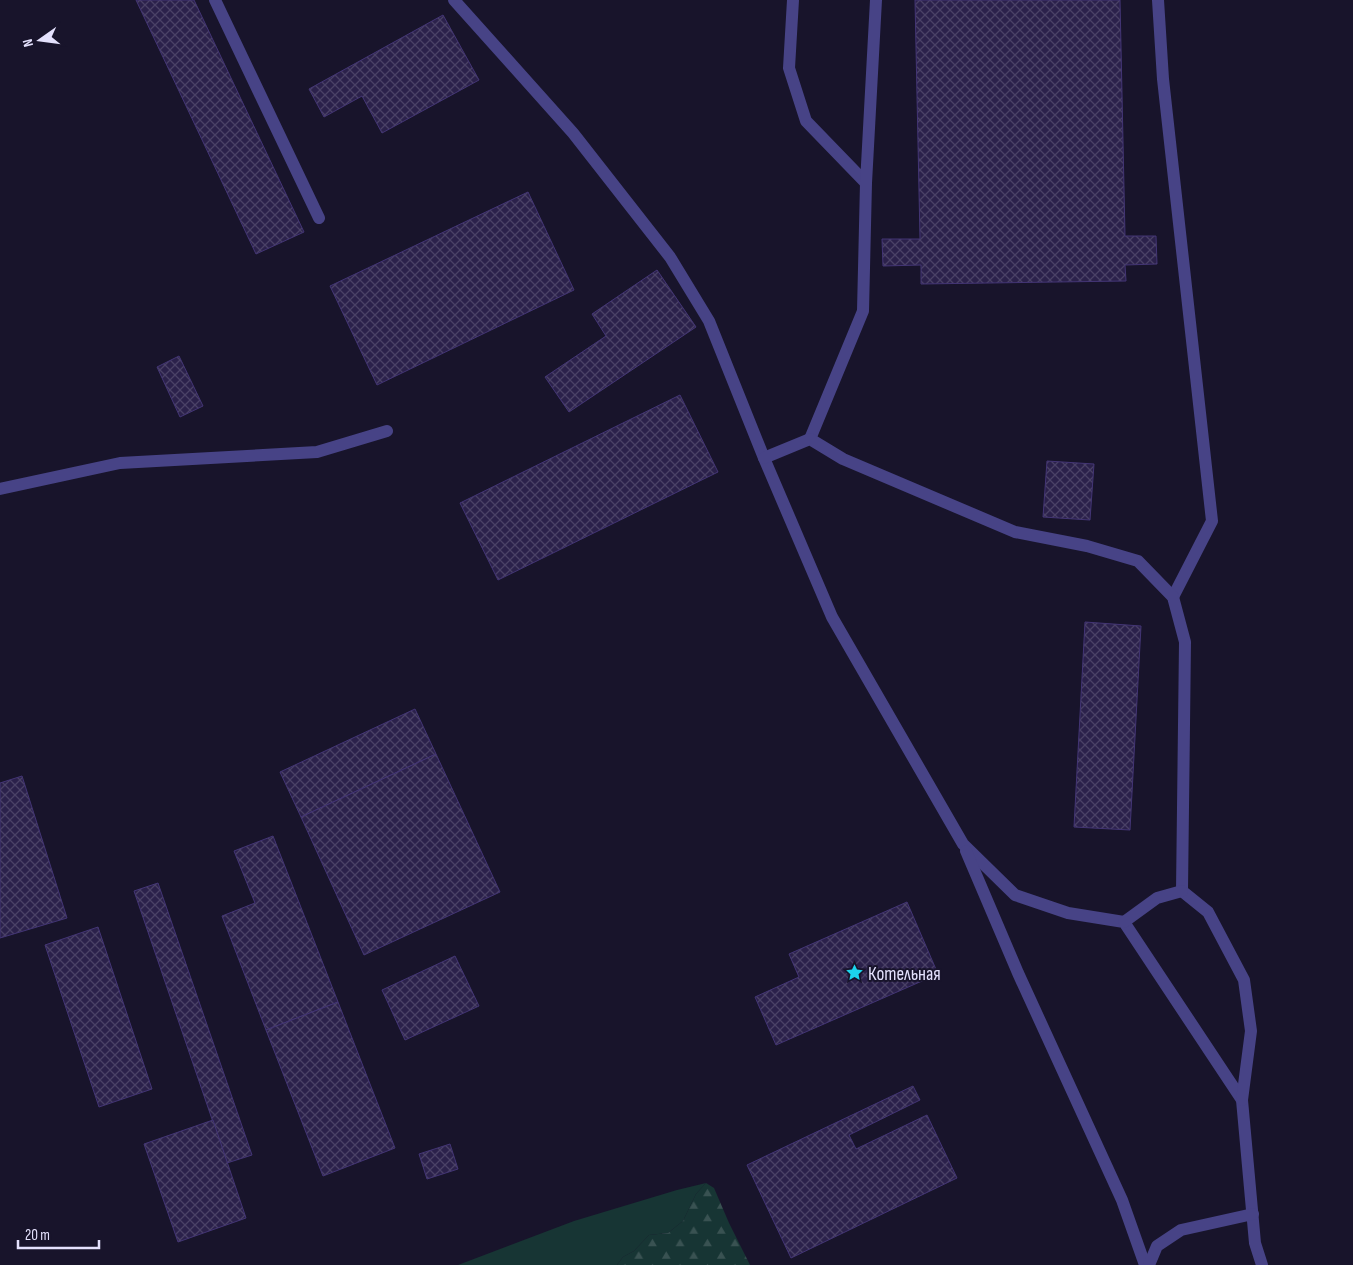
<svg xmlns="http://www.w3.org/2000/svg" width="1353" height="1265" font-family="'Sofia Sans Condensed',sans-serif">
  <defs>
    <pattern id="forest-firs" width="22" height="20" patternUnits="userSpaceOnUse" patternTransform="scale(1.25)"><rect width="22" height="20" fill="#173534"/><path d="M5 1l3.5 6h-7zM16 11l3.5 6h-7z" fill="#395252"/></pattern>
    <pattern id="building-cross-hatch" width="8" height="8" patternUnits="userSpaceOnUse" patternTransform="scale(1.25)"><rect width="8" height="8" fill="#2b214b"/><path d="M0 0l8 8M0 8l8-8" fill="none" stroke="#4a4166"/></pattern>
  </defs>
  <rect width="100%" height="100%" fill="#18142b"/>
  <polygon fill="#173534" points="706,1183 696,1194 683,1221 668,1233 649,1235 634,1251 623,1257 617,1265 458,1265 574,1221 677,1190"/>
  <polygon fill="url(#forest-firs)" points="706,1183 714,1188 729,1223 750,1265 617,1265 623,1257 634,1251 649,1235 668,1233 683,1221 696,1194"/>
  <g fill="url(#building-cross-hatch)" stroke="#433575">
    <polygon points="136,0 194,0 304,232 256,254"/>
    <polygon points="915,0 1120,0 1125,236 1156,236 1157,264 1125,265 1126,281 921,284 921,265 883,266 882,239 920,239"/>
    <polygon points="443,15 479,80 382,133 362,96 324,117 309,89"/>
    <polygon points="528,192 574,290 377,385 330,286"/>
    <polygon points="657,270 696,327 569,412 545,377 606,336 592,314"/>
    <polygon points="179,356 203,406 180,417 157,367"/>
    <polygon points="680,395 718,472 498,580 460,503"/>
    <polygon points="1047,461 1094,464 1090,520 1043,517"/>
    <polygon points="1085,622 1141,626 1130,830 1074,827"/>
    <polygon points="415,709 436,754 301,817 280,772"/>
    <polygon points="436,754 500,892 364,955 301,817"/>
    <polygon points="22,776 67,918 0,938 0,783"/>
    <polygon points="273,836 338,1002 266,1030 222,916 255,903 234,851"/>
    <polygon points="158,883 252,1155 227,1163 134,891"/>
    <polygon points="907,902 938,974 776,1045 755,997 799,977 789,954"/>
    <polygon points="98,927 152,1089 99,1107 45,945"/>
    <polygon points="455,956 479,1006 405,1040 382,990"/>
    <polygon points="338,1002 395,1148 323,1176 266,1030"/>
    <polygon points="913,1086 920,1100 849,1135 856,1149 927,1115 957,1178 791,1258 747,1165"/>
    <polygon points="213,1120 246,1218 178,1242 144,1144"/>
    <polygon points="450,1144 458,1169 427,1179 419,1154"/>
  </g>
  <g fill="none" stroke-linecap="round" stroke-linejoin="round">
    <g stroke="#474386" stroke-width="12">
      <polyline points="215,0 319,218"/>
      <polyline points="454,0 573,133 670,257 709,321 764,458 832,617 963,844 1015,895 1068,913 1124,922 1242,1100 1255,1243 1262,1265"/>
      <polyline points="793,0 789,68 806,121 866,183"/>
      <polyline points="1158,0 1163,79 1212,521 1173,597"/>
      <polyline points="810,439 863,311 866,183 876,0"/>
      <polyline points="764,458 810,439 843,459 1015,532 1087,546 1138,561 1173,597 1185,642 1182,891 1208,912 1244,980 1251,1031 1242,1100"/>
      <polyline points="0,489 120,463 317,452 387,431"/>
      <polyline points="966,851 1018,973 1122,1200 1145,1265"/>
      <polyline points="1124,922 1157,898 1182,891"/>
      <polyline points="1149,1265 1157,1246 1181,1230 1253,1214"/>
    </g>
  </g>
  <defs>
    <symbol id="sight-bare" viewBox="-9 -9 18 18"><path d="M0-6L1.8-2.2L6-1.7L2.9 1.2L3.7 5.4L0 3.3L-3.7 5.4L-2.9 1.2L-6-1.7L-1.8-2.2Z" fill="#1cd4ed" stroke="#18142b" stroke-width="2.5" paint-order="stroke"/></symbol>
  </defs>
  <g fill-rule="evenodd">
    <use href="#sight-bare" x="842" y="960" width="25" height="25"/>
  </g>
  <g text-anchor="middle" stroke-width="4" stroke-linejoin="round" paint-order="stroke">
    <g font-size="19" fill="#e4e1fd" stroke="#18142b" text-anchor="start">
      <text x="868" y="980">Котельная</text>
    </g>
  </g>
  <g transform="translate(40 40) rotate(256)" stroke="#18142b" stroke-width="4" paint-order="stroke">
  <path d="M0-4L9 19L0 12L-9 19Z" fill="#e4e1fd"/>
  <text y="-8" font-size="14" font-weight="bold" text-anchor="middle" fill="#e4e1fd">N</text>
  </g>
  <path d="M18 1240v8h81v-8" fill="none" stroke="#e4e1fd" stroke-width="2.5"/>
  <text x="25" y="1240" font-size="15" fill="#e4e1fd" stroke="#18142b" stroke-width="4" paint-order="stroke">20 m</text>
</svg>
